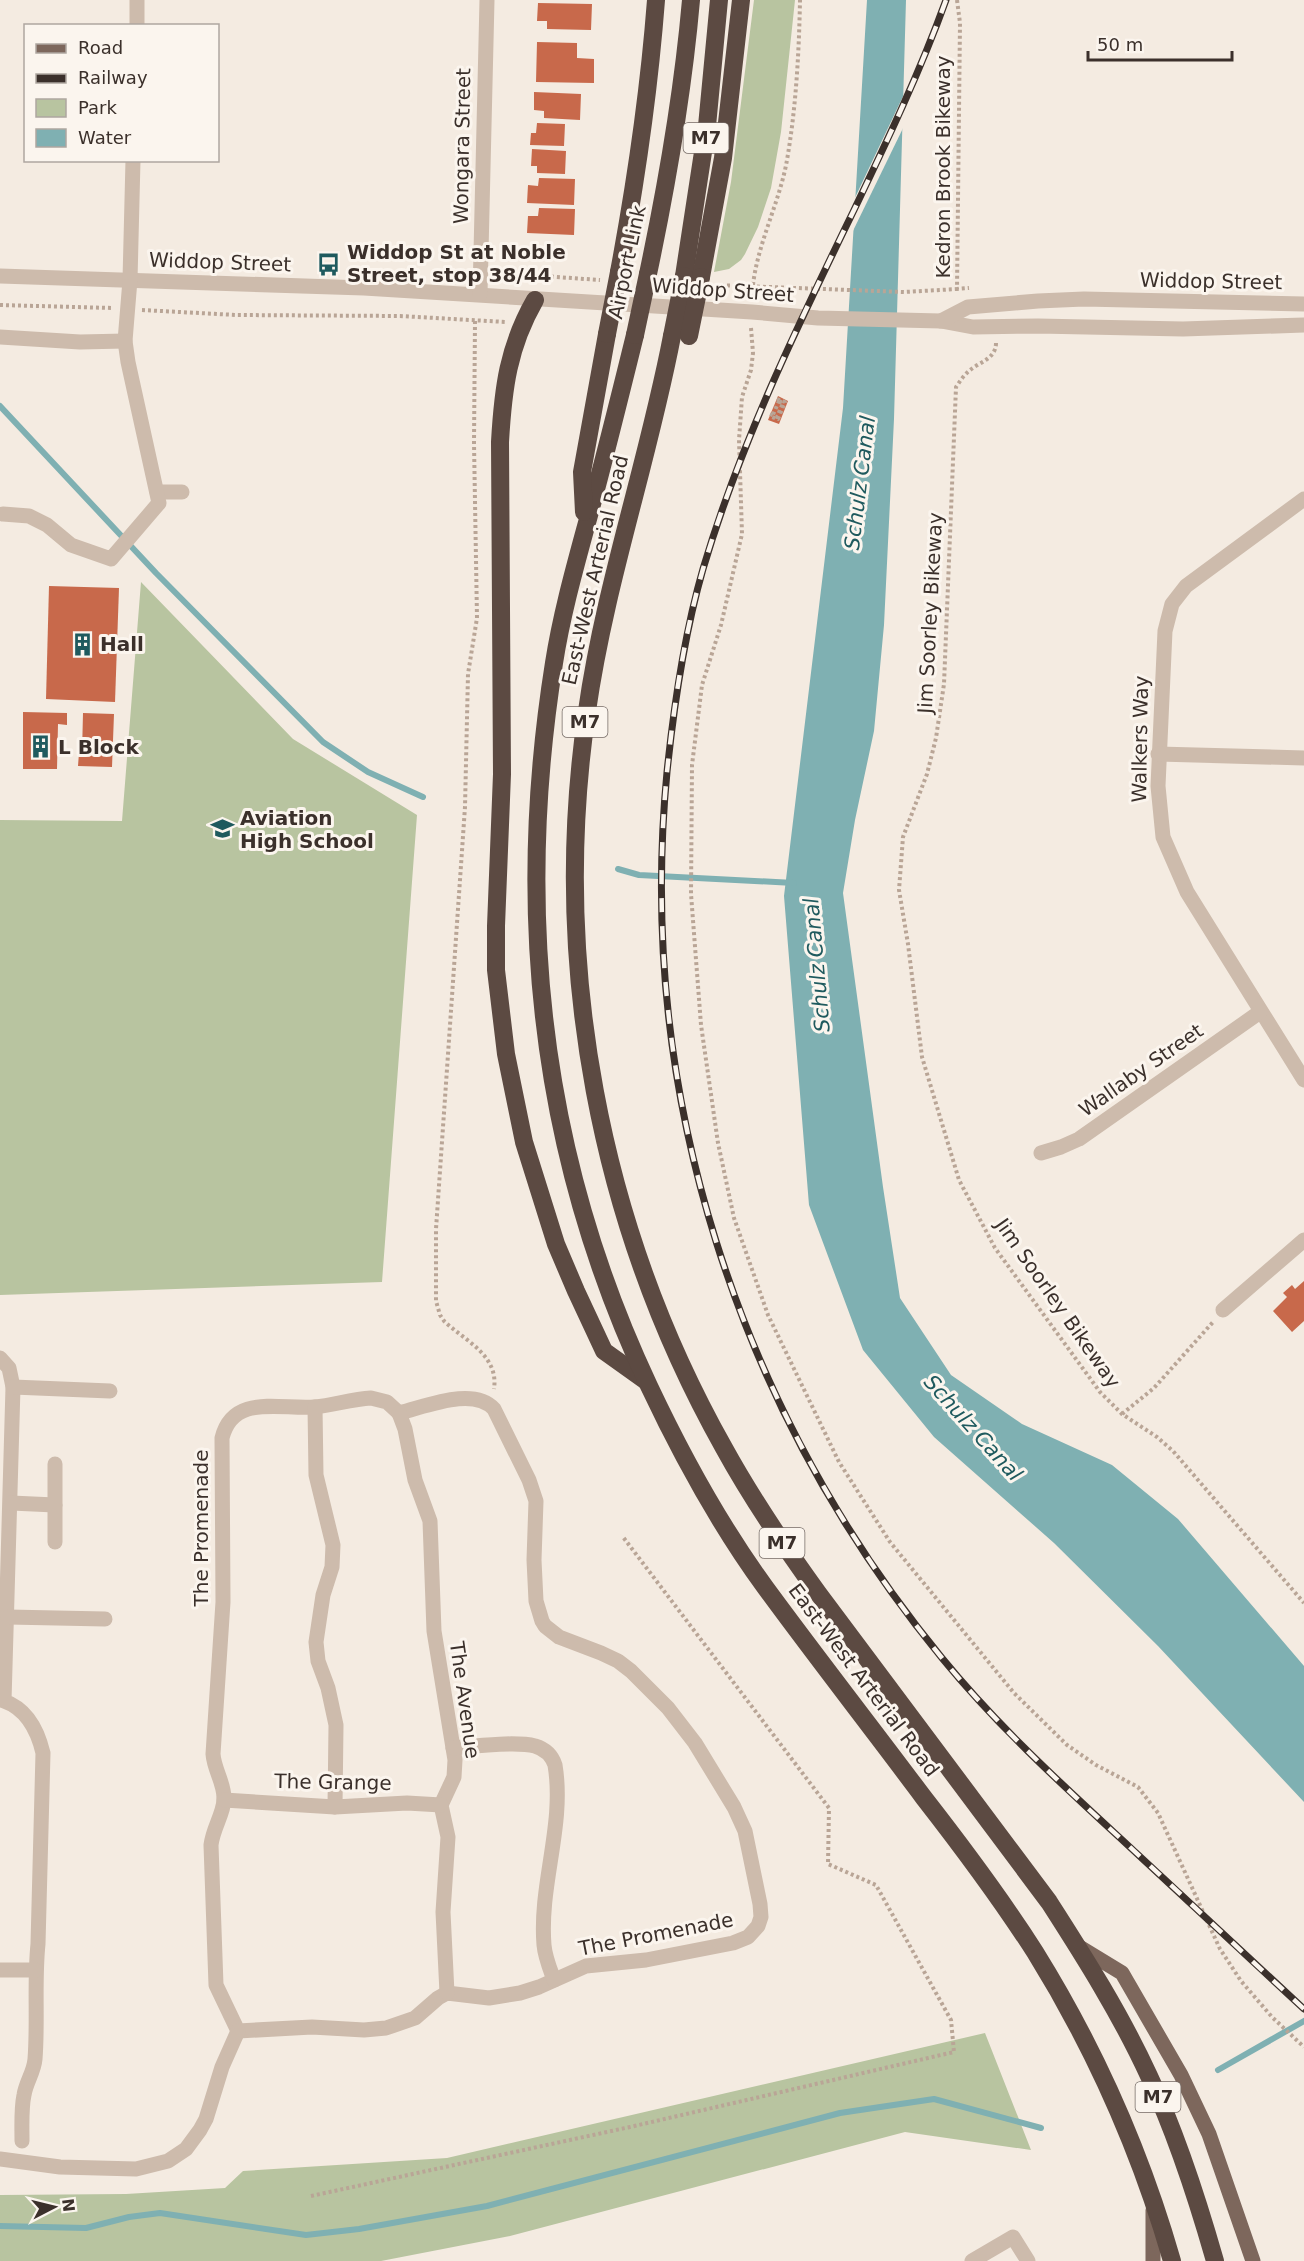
<svg xmlns="http://www.w3.org/2000/svg" width="1304" height="2261" font-family="'DejaVu Sans',sans-serif">
  <rect width="100%" height="100%" fill="#f4ebe1"/>
  <g fill="#b8c4a0">
    <polygon points="754,0 795,0 781,132 771,188 758,227 745,254 741,260 729,269 714,272 731,182"/>
    <polygon points="141,582 293,739 417,815 382,1282 0,1295 0,820 122,821"/>
    <polygon points="985,2033 1031,2150 905,2132 510,2236 381,2261 0,2261 0,2195 126,2194 225,2188 243,2171 447,2158"/>
  </g>
  <polygon fill="#7fb0b2" points="867,0 906,0 894,419 884,625 874,731 855,820 843,893 883,1187 900,1298 951,1375 1022,1424 1112,1465 1178,1519 1304,1666 1304,1802 1158,1646 1054,1543 934,1437 863,1350 809,1205 784,896 843,408"/>
  <polygon fill="#f4ebe1" points="906,90 906,122 850,237 852,204"/>
  <g fill="none" stroke-linecap="round" stroke-linejoin="round">
    <g stroke="#7fb0b2" stroke-width="6">
      <polyline points="0,406 156,573 323,742 368,772 423,797"/>
      <polyline points="618,869 639,875 794,883"/>
      <polyline points="1218,2070 1304,2021"/>
      <polyline points="0,2226 86,2228 129,2217 160,2213 306,2235 359,2229 487,2206 840,2113 934,2099 1041,2128"/>
    </g>
  </g>
  <g fill="#c8694b">
    <polygon points="538,3 592,4 591,30 547,29 547,21 537,21"/>
    <polygon points="537,42 577,43 577,58 594,59 594,83 536,82"/>
    <polygon points="534,92 581,94 580,120 544,118 544,111 534,110"/>
    <polygon points="537,123 565,124 564,146 530,145 531,133 536,133"/>
    <polygon points="532,149 566,151 565,174 537,173 537,166 531,166"/>
    <polygon points="539,178 575,179 574,205 527,203 528,185 538,186"/>
    <polygon points="539,208 575,209 574,235 527,233 528,216 538,216"/>
    <polygon points="778,396 788,401 779,424 768,420"/>
    <polygon points="49,586 119,588 115,702 46,699"/>
    <polygon points="23,712 67,713 67,725 58,724 57,769 23,769"/>
    <polygon points="83,713 114,714 112,767 78,766 79,753 82,753"/>
    <polygon points="1304,1281 1304,1321 1292,1332 1273,1311 1287,1297 1283,1293 1292,1285 1295,1289"/>
  </g>
  <g fill="none" stroke-linecap="round" stroke-linejoin="round">
    <g stroke="#b9a596" stroke-width="4" stroke-dasharray="3 3" stroke-linecap="butt">
      <polyline points="957,0 960,23 957,289 969,288"/>
      <polyline points="513,278 513,274 600,280"/>
      <polyline points="715,285 904,292 957,289"/>
      <path d="M752,297C754,249 779,206 787,160C796,108 799,53 800,0"/>
      <polyline points="0,305 113,308"/>
      <polyline points="142,310 236,315 400,316 506,322"/>
      <path d="M475,321L474,443L477,618L468,674L465,807L436,1229V1301L440,1315L444,1321C465,1341 499,1355 494,1389"/>
      <polyline points="751,328 753,353 751,370 742,397 739,440 742,534 721,625 702,685 692,765 691,894 701,1025 718,1143 734,1218 768,1315 839,1462 890,1542 1014,1693 1067,1745 1096,1765 1138,1787 1158,1813 1220,1949 1241,1981 1272,2017 1304,2047"/>
      <path d="M996,343C996,359 979,362 969,371C964,375 960,381 956,387L944,684L936,738L927,774L903,837L899,890L908,944L922,1057L959,1180L995,1248L1100,1392L1122,1414L1157,1437L1173,1451L1304,1603"/>
      <polyline points="770,414 777,417 783,403 779,401"/>
      <polyline points="1122,1414 1154,1388 1213,1322"/>
      <polyline points="311,2196 630,2127 954,2052 951,2020 876,1885 828,1864 829,1808 623,1537"/>
    </g>
    <g stroke="#cdbbac" stroke-width="15">
      <polyline points="137,26 137,0"/>
      <polyline points="0,276 364,288 752,312 818,318 941,321 973,327 1038,326 1183,329 1304,325"/>
      <polyline points="480,294 487,0"/>
      <polyline points="941,321 968,307 1038,301 1084,299 1304,304"/>
      <polyline points="0,337 80,342 125,341"/>
      <polyline points="157,492 182,492"/>
      <polyline points="1304,499 1186,586 1172,604 1165,631 1158,786 1163,837 1187,892 1304,1080"/>
      <polyline points="3,514 29,516 47,525 71,545 111,559 159,503 128,362 125,341 130,280 133,160"/>
      <polyline points="1158,754 1304,758"/>
      <polyline points="1041,1153 1061,1147 1079,1139 1260,1012"/>
      <polyline points="1223,1310 1304,1240"/>
      <path d="M0,1358L9,1368L13,1387L4,1701C27,1709 38,1732 43,1753L38,1944C34,1982 38,2021 35,2059C34,2072 26,2082 24,2095C21,2109 22,2126 22,2141"/>
      <polyline points="13,1387 110,1391"/>
      <path d="M371,1398L387,1402L399,1413C425,1407 473,1386 494,1409L529,1480L536,1501L534,1560L536,1601L542,1621L545,1626L559,1637L601,1653L618,1661L631,1671L668,1708L695,1743L734,1807L745,1831L760,1904L761,1917L758,1926L748,1937L733,1943L646,1960L586,1966L539,1987L520,1993L489,1998L447,1993L438,1998L415,2018L386,2028L364,2030L312,2027L238,2031L216,1985L211,1845C213,1828 223,1815 224,1800C225,1784 214,1770 213,1754L223,1602L222,1438C233,1393 281,1410 315,1407C334,1405 352,1399 371,1398Z"/>
      <polyline points="315,1407 316,1475 333,1545 332,1567 323,1595 316,1642 318,1661 328,1688 336,1725 335,1807"/>
      <polyline points="399,1413 405,1429 415,1480 430,1521 434,1631 455,1760 454,1777 441,1805 448,1837 443,1912 447,1993"/>
      <polyline points="11,1503 55,1505"/>
      <polyline points="55,1542 55,1464"/>
      <polyline points="8,1617 105,1619"/>
      <path d="M453,1748C474,1746 516,1741 535,1746C545,1749 552,1756 555,1765C565,1825 539,1884 544,1945C545,1957 550,1969 554,1980"/>
      <polyline points="224,1800 335,1807 407,1803 441,1805"/>
      <polyline points="0,1970 35,1970"/>
      <polyline points="0,2159 60,2167 136,2169 168,2161 186,2149 200,2130 206,2119 222,2067 238,2031"/>
      <polyline points="972,2261 1013,2237 1028,2261"/>
    </g>
    <g stroke="#7d675c" stroke-width="15">
      <polyline points="1076,1945 1122,1973 1181,2075 1209,2134 1253,2261"/>
      <polyline points="1153,2261 1153,2210"/>
    </g>
    <g stroke="#5c4a42" stroke-width="18">
      <path d="M619,272C636,181 649,92 656,0"/>
      <path d="M648,274C667,184 683,92 691,0"/>
      <polyline points="684,276 707,126 719,0"/>
      <polyline points="701,277 723,158 741,0"/>
      <path d="M535,300C508,347 503,389 500,442L502,774L496,926V970L506,1054L524,1142L556,1244L576,1291L604,1351L646,1381"/>
      <path d="M635,335C619,400 603,465 585,530C573,574 561,618 554,663C514,914 540,1155 649,1386C682,1456 719,1524 765,1587C817,1658 871,1727 924,1798C963,1848 1001,1899 1035,1952C1094,2047 1141,2153 1172,2261"/>
      <path d="M672,336C648,462 605,584 587,711C550,963 599,1226 724,1448C752,1499 784,1546 818,1593L1049,1902C1085,1958 1121,2015 1149,2076C1177,2135 1197,2198 1215,2261"/>
      <polyline points="584,512 582,472 607,334"/>
    </g>
    <defs>
      <path id="rail" d="M946,0C920,72 887,141 854,210C797,327 740,444 703,569C684,635 674,704 667,772C636,1094 738,1409 942,1658C995,1723 1057,1780 1119,1837C1181,1894 1242,1952 1304,2009"/>
    </defs>
    <use href="#rail" stroke="#3b302b" stroke-width="7"/>
    <use href="#rail" stroke="#fbf5ee" stroke-width="4.5" stroke-dasharray="14" stroke-linecap="butt"/>
    <polyline stroke="#b9a596" stroke-width="4" stroke-dasharray="3 3" stroke-linecap="butt" points="777,399 785,402 778,419 772,417 779,401"/>
    <g stroke="#5c4a42" stroke-width="18">
      <polyline points="607,334 619,272"/>
      <polyline points="635,335 648,274"/>
      <polyline points="672,336 684,276"/>
      <polyline points="689,336 701,277"/>
    </g>
  </g>
  <defs>
    <symbol id="bus-bare" viewBox="-9 -9 18 18"><path d="M-5-6H5V4H4V6H2V4H-2V6H-4V4H-5ZM-3.5-4V0h7V-4ZM-3.5 1.2v1.5H-2V1.2ZM2 1.2v1.5H3.5V1.2Z" fill="#1f5a5e" stroke="#fbf5ee" stroke-width="2.5" paint-order="stroke"/></symbol>
    <symbol id="building-bare" viewBox="-9 -9 18 18"><path d="M-4-6H4V6H1V3H-1V6H-4ZM-2.5-4.3h1.7v1.8h-1.7ZM.8-4.3h1.7v1.8H.8ZM-2.5-1h1.7V.8h-1.7ZM.8-1h1.7V.8H.8Z" fill="#1f5a5e" stroke="#fbf5ee" stroke-width="2.5" paint-order="stroke"/></symbol>
    <symbol id="school-bare" viewBox="-9 -9 18 18"><path d="M0-5L7-2L0 1L-7-2ZM-4 1L0 2.5L4 1V4Q0 6-4 4Z" fill="#1f5a5e" stroke="#fbf5ee" stroke-width="2.5" paint-order="stroke"/></symbol>
  </defs>
  <g fill-rule="evenodd">
    <use href="#bus-bare" x="312" y="248" width="33" height="33"/>
    <use href="#building-bare" x="66" y="628" width="33" height="33"/>
    <use href="#building-bare" x="24" y="730" width="33" height="33"/>
    <use href="#school-bare" x="206" y="812" width="33" height="33"/>
  </g>
  <g text-anchor="middle" stroke-width="6" stroke-linejoin="round" paint-order="stroke">
    <g fill="#fbf5ee" stroke="#756b66" stroke-width="1.5">
      <rect x="683.5" y="123" width="45" height="30" rx="4.5"/>
      <rect x="562.5" y="707" width="45" height="30" rx="4.5"/>
      <rect x="759.5" y="1528" width="45" height="30" rx="4.5"/>
      <rect x="1135.5" y="2082" width="45" height="30" rx="4.5"/>
    </g>
    <g font-size="18" font-weight="bold" fill="#3b302b">
      <text x="706" y="144">M7</text>
      <text x="585" y="728">M7</text>
      <text x="782" y="1549">M7</text>
      <text x="1158" y="2103">M7</text>
    </g>
    <g font-size="20" fill="#3b302b" stroke="#fbf5ee">
      <text transform="translate(462 146) rotate(-89)" y="7">Wongara Street</text>
      <text transform="translate(943 167) rotate(-90)" y="7">Kedron Brook Bikeway</text>
      <text transform="translate(220 262) rotate(2)" y="7">Widdop Street</text>
      <text transform="translate(627 262) rotate(-78)" y="7">Airport Link</text>
      <text transform="translate(1211 281) rotate(1)" y="7">Widdop Street</text>
      <text transform="translate(723 290) rotate(4)" y="7">Widdop Street</text>
      <text transform="translate(595 570) rotate(-77)" y="7">East-West Arterial Road</text>
      <text transform="translate(930 613) rotate(-87)" y="7">Jim Soorley Bikeway</text>
      <text transform="translate(1140 739) rotate(-89)" y="7">Walkers Way</text>
      <text transform="translate(1141 1070) rotate(-35)" y="7">Wallaby Street</text>
      <text transform="translate(1058 1303) rotate(55)" y="7">Jim Soorley Bikeway</text>
      <text transform="translate(201 1528) rotate(-90)" y="7">The Promenade</text>
      <text transform="translate(864 1680) rotate(53)" y="7">East-West Arterial Road</text>
      <text transform="translate(465 1700) rotate(82)" y="7">The Avenue</text>
      <text transform="translate(333 1782) rotate(1)" y="7">The Grange</text>
      <text transform="translate(656 1934) rotate(-11)" y="7">The Promenade</text>
    </g>
    <g font-size="20" font-weight="bold" fill="#3b302b" stroke="#fbf5ee" text-anchor="start">
      <text x="347" y="259">Widdop St at Noble<tspan x="347" dy="23">Street, stop 38/44</tspan></text>
      <text x="100" y="651">Hall</text>
      <text x="58" y="754">L Block</text>
      <text x="240" y="825">Aviation<tspan x="240" dy="23">High School</tspan></text>
    </g>
    <g font-size="21" font-style="italic" fill="#1f5a5e" stroke="#fbf5ee">
      <text transform="translate(860 483) rotate(-83)" y="7">Schulz Canal</text>
      <text transform="translate(817 965) rotate(-95)" y="7">Schulz Canal</text>
      <text transform="translate(973 1428) rotate(48)" y="7">Schulz Canal</text>
    </g>
  </g>
  <rect x="24" y="24" width="195" height="138" fill="#fbf5ee" stroke="#aea6a0" stroke-width="1.5"/>
  <rect x="36" y="44" width="30" height="9" fill="#7d675c" stroke="#aea6a0" stroke-width="1.5"/>
  <text x="78" y="54" font-size="18" fill="#3b302b">Road</text>
  <rect x="36" y="74" width="30" height="9" fill="#3b302b" stroke="#aea6a0" stroke-width="1.5"/>
  <text x="78" y="84" font-size="18" fill="#3b302b">Railway</text>
  <rect x="36" y="99" width="30" height="18" fill="#b8c4a0" stroke="#aea6a0" stroke-width="1.5"/>
  <text x="78" y="114" font-size="18" fill="#3b302b">Park</text>
  <rect x="36" y="129" width="30" height="18" fill="#7fb0b2" stroke="#aea6a0" stroke-width="1.5"/>
  <text x="78" y="144" font-size="18" fill="#3b302b">Water</text>
  <g transform="translate(54 2207) rotate(83)" stroke="#fbf5ee" stroke-width="4.5" paint-order="stroke">
  <path d="M0-4.5L10 22L0 15L-10 22Z" fill="#3b302b"/>
  <text y="-9" font-size="16" font-weight="bold" text-anchor="middle" fill="#3b302b">N</text>
  </g>
  <path d="M1088 51v9h144v-9" fill="none" stroke="#3b302b" stroke-width="3"/>
  <text x="1097" y="51" font-size="18" fill="#3b302b" stroke="#fbf5ee" stroke-width="4.5" paint-order="stroke">50 m</text>
</svg>
